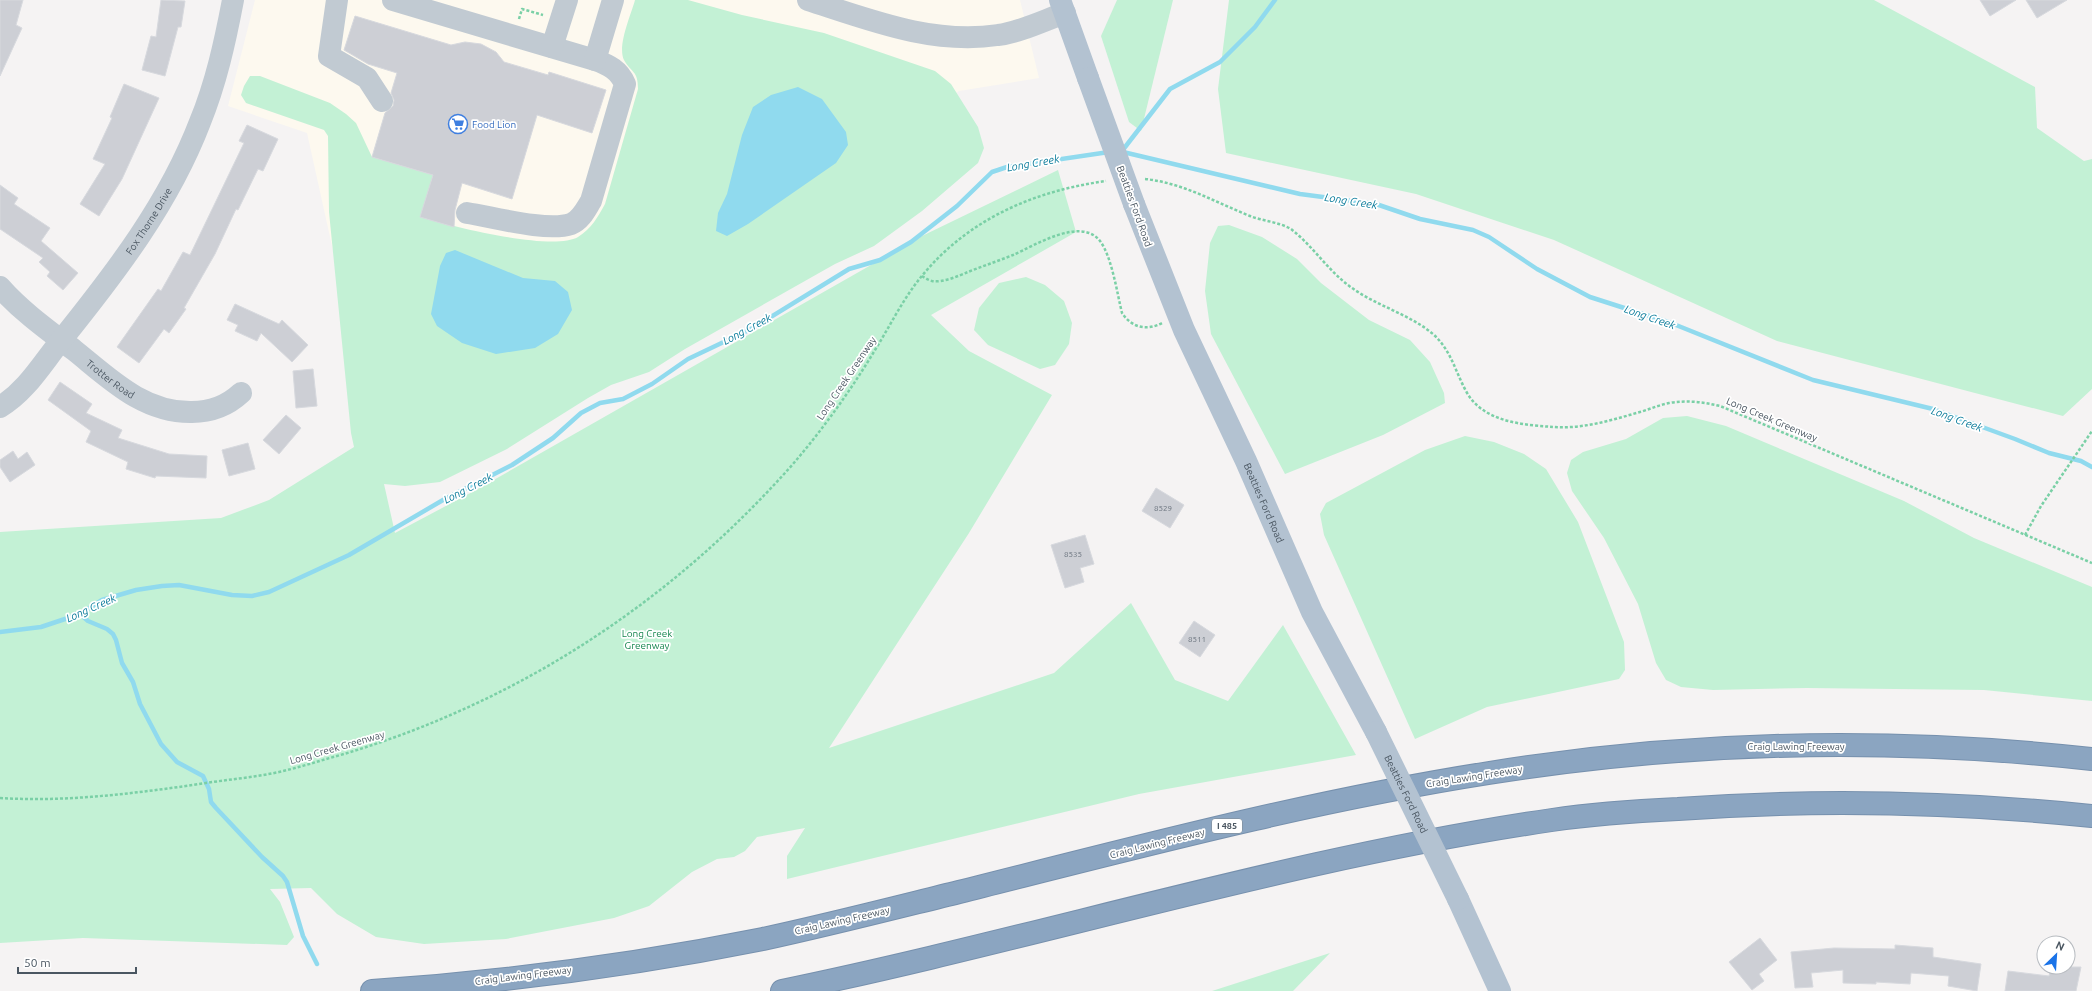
<svg xmlns="http://www.w3.org/2000/svg" width="2092" height="991" font-family="Ubuntu,sans-serif">
  <rect width="100%" height="100%" fill="#f5f3f3"/>
  <polygon fill="#fdf9ef" points="255,0 1020,0 1039,78 959,91 922,117 375,440 307,133 228,106"/>
  <g fill="#c3f1d5">
    <path d="M635,0H688L742,15L824,33L935,71L951,84L978,127L984,148L978,163L922,211L874,246L835,264L685,349L649,372L611,385L588,398L507,449L440,482L405,486L384,484L395,533L476,490L922,236L1058,170L1076,232L931,315L969,351L1052,395L969,533L829,748L1054,673L1131,603L1175,680L1228,701L1283,625L1356,755L1139,794L787,879V856L805,828L757,837L745,851L734,857L717,859L692,872L649,906L614,918L506,939L424,944L376,937L337,914L311,888L270,889L280,902L294,937L287,945L83,938L0,943V532L221,518L269,500L354,447L351,433L329,212L328,136L324,130L246,103L241,95L244,86L250,76H260L330,103L346,114L356,123L372,157L433,175L421,217C450,226 552,252 578,237C591,229 598,217 605,204L638,89C638,70 632,74 624,60C617,46 631,15 635,0Z"/>
    <polygon points="1117,0 1173,0 1141,131 1129,122 1101,36"/>
    <polygon points="1229,0 1874,0 2035,87 2037,128 2084,161 2092,159 2092,389 2063,416 1777,341 1554,240 1416,194 1226,153 1218,89"/>
    <polygon points="1229,225 1262,237 1297,259 1321,283 1369,320 1410,340 1430,362 1444,393 1445,403 1383,435 1285,474 1211,334 1205,291 1210,243 1218,226"/>
    <polygon points="1026,277 1045,285 1064,301 1072,323 1069,344 1055,365 1040,369 988,345 974,330 979,308 999,283"/>
    <polygon points="1687,416 1726,426 1904,501 1974,538 2092,587 2092,701 1984,690 1807,688 1713,690 1681,687 1666,680 1656,663 1638,604 1604,538 1572,491 1567,473 1571,460 1583,452 1626,439 1663,418"/>
    <polygon points="1465,436 1494,442 1524,454 1546,469 1578,522 1624,642 1625,670 1619,679 1487,707 1415,739 1324,535 1320,514 1326,503 1425,450"/>
    <polygon points="1330,953 1293,991 1212,991"/>
  </g>
  <g fill="#90daee">
    <polygon points="798,87 822,99 846,132 848,145 836,163 748,224 727,236 716,231 718,213 727,194 742,135 753,107 771,95"/>
    <polygon points="455,250 523,278 555,281 568,292 572,310 558,334 535,348 496,354 462,343 437,326 431,314 440,266 446,253"/>
  </g>
  <g fill="none" stroke-linecap="round" stroke-linejoin="round">
    <g stroke="#90daee" stroke-width="4.5">
      <polyline points="1122,151 1170,89 1220,62 1255,27 1275,0"/>
      <polyline points="1123,152 1300,194 1376,204 1420,219 1473,230 1489,237 1537,269 1590,297 1671,323 1813,380 1933,409 2015,439 2049,453 2081,461 2092,467"/>
      <polyline points="80,614 88,621 107,629 113,634 116,640 122,663 133,682 140,704 161,744 177,762 203,776 209,789 211,802 216,808 262,857 283,876 287,882 303,936 317,964"/>
      <polyline points="0,632 41,627 80,614 102,600 136,590 162,586 179,585 232,595 252,596 269,592 349,555 443,500 512,465 553,438 581,413 600,403 623,399 652,384 688,359 751,329 849,269 880,260 911,242 957,206 992,172 1007,167 1109,152"/>
    </g>
  </g>
  <g fill="#cdcfd5" stroke="#d7d9de">
    <polygon points="0,0 23,0 16,25 22,28 0,76"/>
    <polygon points="161,0 185,1 181,27 178,27 165,76 142,70 151,36 156,37"/>
    <polygon points="1980,0 2016,0 1990,16"/>
    <polygon points="2026,0 2067,0 2037,18"/>
    <polygon points="355,16 451,45 465,42 481,44 496,52 504,62 548,75 549,72 606,90 592,133 537,115 512,199 462,183 455,210 454,227 420,217 433,175 372,157 385,113 393,106 394,100 391,93 397,73 368,64 344,50"/>
    <polygon points="124,84 159,98 122,179 99,216 80,204 105,164 93,159 112,118 110,117"/>
    <polygon points="247,125 278,139 263,171 258,169 238,210 236,209 215,254 184,308 186,309 169,333 164,329 139,363 117,347 158,289 161,291 183,252 190,255 244,143 239,141"/>
    <polygon points="0,185 18,198 14,204 50,228 41,241 78,273 63,290 47,276 50,272 39,262 43,258 0,229"/>
    <polygon points="235,304 279,324 282,320 308,345 292,362 261,333 257,341 235,331 238,325 227,320"/>
    <polygon points="313,369 317,406 296,408 293,371"/>
    <polygon points="60,382 92,404 86,413 122,430 118,438 169,454 207,456 206,478 156,476 155,478 126,469 128,462 86,442 91,431 48,400"/>
    <polygon points="286,415 301,428 279,454 263,440"/>
    <polygon points="248,443 255,469 229,476 222,450"/>
    <polygon points="13,451 18,459 27,452 35,465 10,482 0,467 0,460"/>
    <polygon points="1156,488 1184,505 1170,528 1142,511"/>
    <polygon points="1085,535 1094,564 1080,568 1084,582 1065,588 1051,545"/>
    <polygon points="1194,621 1215,635 1200,657 1179,643"/>
    <polygon points="1760,938 1777,960 1759,974 1764,981 1752,990 1729,962"/>
    <polygon points="1895,945 1933,948 1933,957 1981,964 1977,991 1948,986 1949,976 1911,973 1910,984 1876,982 1876,984 1843,983 1843,970 1811,973 1813,987 1795,988 1791,952 1834,948 1895,949"/>
    <polygon points="2051,967 2081,967 2076,991 2005,991 2008,971 2049,976"/>
  </g>
  <g fill="none" stroke-linecap="round" stroke-linejoin="round">
    <defs>
      <g id="highway">
        <path d="M372,991C502,982 634,965 763,939C828,925 894,908 959,892C1134,848 1310,801 1489,773C1688,741 1892,737 2092,759"/>
        <path d="M782,991C1039,938 1291,858 1552,820C1593,814 1636,811 1678,809C1816,799 1954,802 2092,816"/>
      </g>
    </defs>
    <use href="#highway" stroke="#7690ad" stroke-width="24"/>
    <g stroke="#7ad0a6" stroke-width="2.5" stroke-dasharray="3 2" stroke-linecap="butt">
      <polyline points="519,19 522,9 543,15"/>
      <path d="M1145,179C1183,183 1215,202 1250,216C1263,221 1279,222 1291,229C1313,246 1329,272 1352,288C1377,306 1409,314 1433,334C1451,350 1455,371 1466,391C1482,422 1523,425 1554,427C1584,429 1612,420 1640,412C1650,409 1659,405 1669,403C1687,400 1703,402 1720,406L2092,563"/>
      <path d="M922,276C925,278 928,280 932,281C943,283 958,276 968,272C983,266 998,261 1013,255C1034,246 1081,216 1100,241C1112,257 1117,293 1122,313C1132,328 1147,331 1162,323"/>
      <polyline points="2025,535 2041,506 2092,431"/>
      <path d="M0,798C65,802 129,794 193,785C222,780 251,778 279,772C301,767 322,760 344,754C520,701 671,602 793,464C823,429 851,390 875,350C890,326 903,299 921,277C968,219 1034,191 1106,181"/>
    </g>
    <g stroke="#c1cad2" stroke-width="22">
      <polyline points="337,0 329,56 367,78 382,101"/>
      <path d="M393,0L595,60C609,65 619,70 625,84L591,201C586,209 581,220 571,224C547,232 493,217 467,213"/>
      <path d="M808,0C870,20 933,45 998,35C1018,33 1045,20 1065,13"/>
      <polyline points="552,47 567,0"/>
      <polyline points="595,60 613,0"/>
      <path id="s1" d="M0,287C21,311 49,331 74,350C109,378 143,413 192,412C210,412 227,406 241,393"/>
      <path id="s2" d="M0,407C27,391 43,362 63,338C116,272 169,203 200,122C216,83 225,42 233,0"/>
    </g>
    <g stroke="#b3c2d1" stroke-width="22">
      <polyline points="1060,0 1088,78"/>
      <path id="s3" d="M1134,204L1184,330L1246,461L1312,612L1376,732"/>
      <polyline points="1458,899 1500,991"/>
    </g>
    <use href="#highway" stroke="#8ba5c1" stroke-width="22"/>
    <g stroke="#b3c2d1" stroke-width="22">
      <polyline points="1088,78 1134,204"/>
      <path id="s4" d="M1376,732L1458,899"/>
    </g>
  </g>
  <defs>
    <symbol id="supermarket-ring" viewBox="-11 -11 22 22"><circle r="9.5" fill="#fff" stroke="#3f7fe0" stroke-width="1.5"/><path d="M-6-5.5h2.5l.6 2H6L4.5 2H-2.5L-4.4-4H-6ZM-1.5 3.2a1.3 1.3 0 1 0 .1 0ZM3 3.2a1.3 1.3 0 1 0 .1 0Z" fill="#3f7fe0"/></symbol>
  </defs>
  <g fill-rule="evenodd">
    <use href="#supermarket-ring" x="447" y="113" width="22" height="22"/>
  </g>
  <g text-anchor="middle" stroke-width="3.5" stroke-linejoin="round" paint-order="stroke">
    <g font-size="8" fill="#6b747e">
      <text x="1163" y="511">8529</text>
      <text x="1073" y="557">8535</text>
      <text x="1197" y="642">8511</text>
    </g>
    <rect fill="#fff" stroke="#808990" stroke-width="1" x="1212" y="819" width="30" height="14" rx="3"/>
    <g font-size="9" font-weight="bold" fill="#4a5661">
      <text x="1227" y="829">I 485</text>
    </g>
    <g font-size="10" fill="#366cbe" stroke="#fff" text-anchor="start">
      <text x="472" y="128">Food Lion</text>
    </g>
    <g font-size="10" fill="#4a5661" stroke="#fff">
      <text transform="translate(1135 206) rotate(70)" y="4">Beatties Ford Road</text>
      <text dy="4" stroke="none"><textPath href="#s2" startOffset="239">Fox Thorne Drive</textPath></text>
      <text transform="translate(846 378) rotate(-56)" y="4">Long Creek Greenway</text>
      <text dy="4" stroke="none"><textPath href="#s1" startOffset="144">Trotter Road</textPath></text>
      <text transform="translate(1772 419) rotate(23)" y="4">Long Creek Greenway</text>
      <text dy="4" stroke="none"><textPath href="#s3" startOffset="326">Beatties Ford Road</textPath></text>
      <text x="1796" y="750">Craig Lawing Freeway</text>
      <text transform="translate(337 747) rotate(-16)" y="4">Long Creek Greenway</text>
      <text transform="translate(1474 776) rotate(-9)" y="4">Craig Lawing Freeway</text>
      <text dy="4" stroke="none"><textPath href="#s4" startOffset="69">Beatties Ford Road</textPath></text>
      <text transform="translate(1157 843) rotate(-14)" y="4">Craig Lawing Freeway</text>
      <text transform="translate(842 920) rotate(-13)" y="4">Craig Lawing Freeway</text>
      <text transform="translate(523 975) rotate(-7)" y="4">Craig Lawing Freeway</text>
    </g>
    <g font-size="10" fill="#17864f" stroke="#fff">
      <text x="647" y="637">Long Creek<tspan x="647" dy="12">Greenway</tspan></text>
    </g>
    <g font-size="11" font-style="italic" fill="#0c7c9b" stroke="#fff">
      <text transform="translate(1033 163) rotate(-10)" y="4">Long Creek</text>
      <text transform="translate(1351 201) rotate(9)" y="4">Long Creek</text>
      <text transform="translate(1650 317) rotate(19)" y="4">Long Creek</text>
      <text transform="translate(747 329) rotate(-28)" y="4">Long Creek</text>
      <text transform="translate(1957 419) rotate(20)" y="4">Long Creek</text>
      <text transform="translate(468 488) rotate(-27)" y="4">Long Creek</text>
      <text transform="translate(91 608) rotate(-24)" y="4">Long Creek</text>
    </g>
  </g>
  <g transform="translate(2056 955) rotate(25)"><circle r="19" fill="#ffffff" stroke="#b7bbc0"/>
  <path d="M0-3L7 15L0 10L-7 15Z" fill="#1a73e8"/>
  <text y="-6" font-size="11" font-weight="bold" text-anchor="middle" fill="#4a5661">N</text>
  </g>
  <path d="M18 967v6h118v-6" fill="none" stroke="#4a5661" stroke-width="2"/>
  <text x="24" y="967" font-size="12" fill="#4a5661" stroke="#ffffff" stroke-width="3" paint-order="stroke">50 m</text>
</svg>
